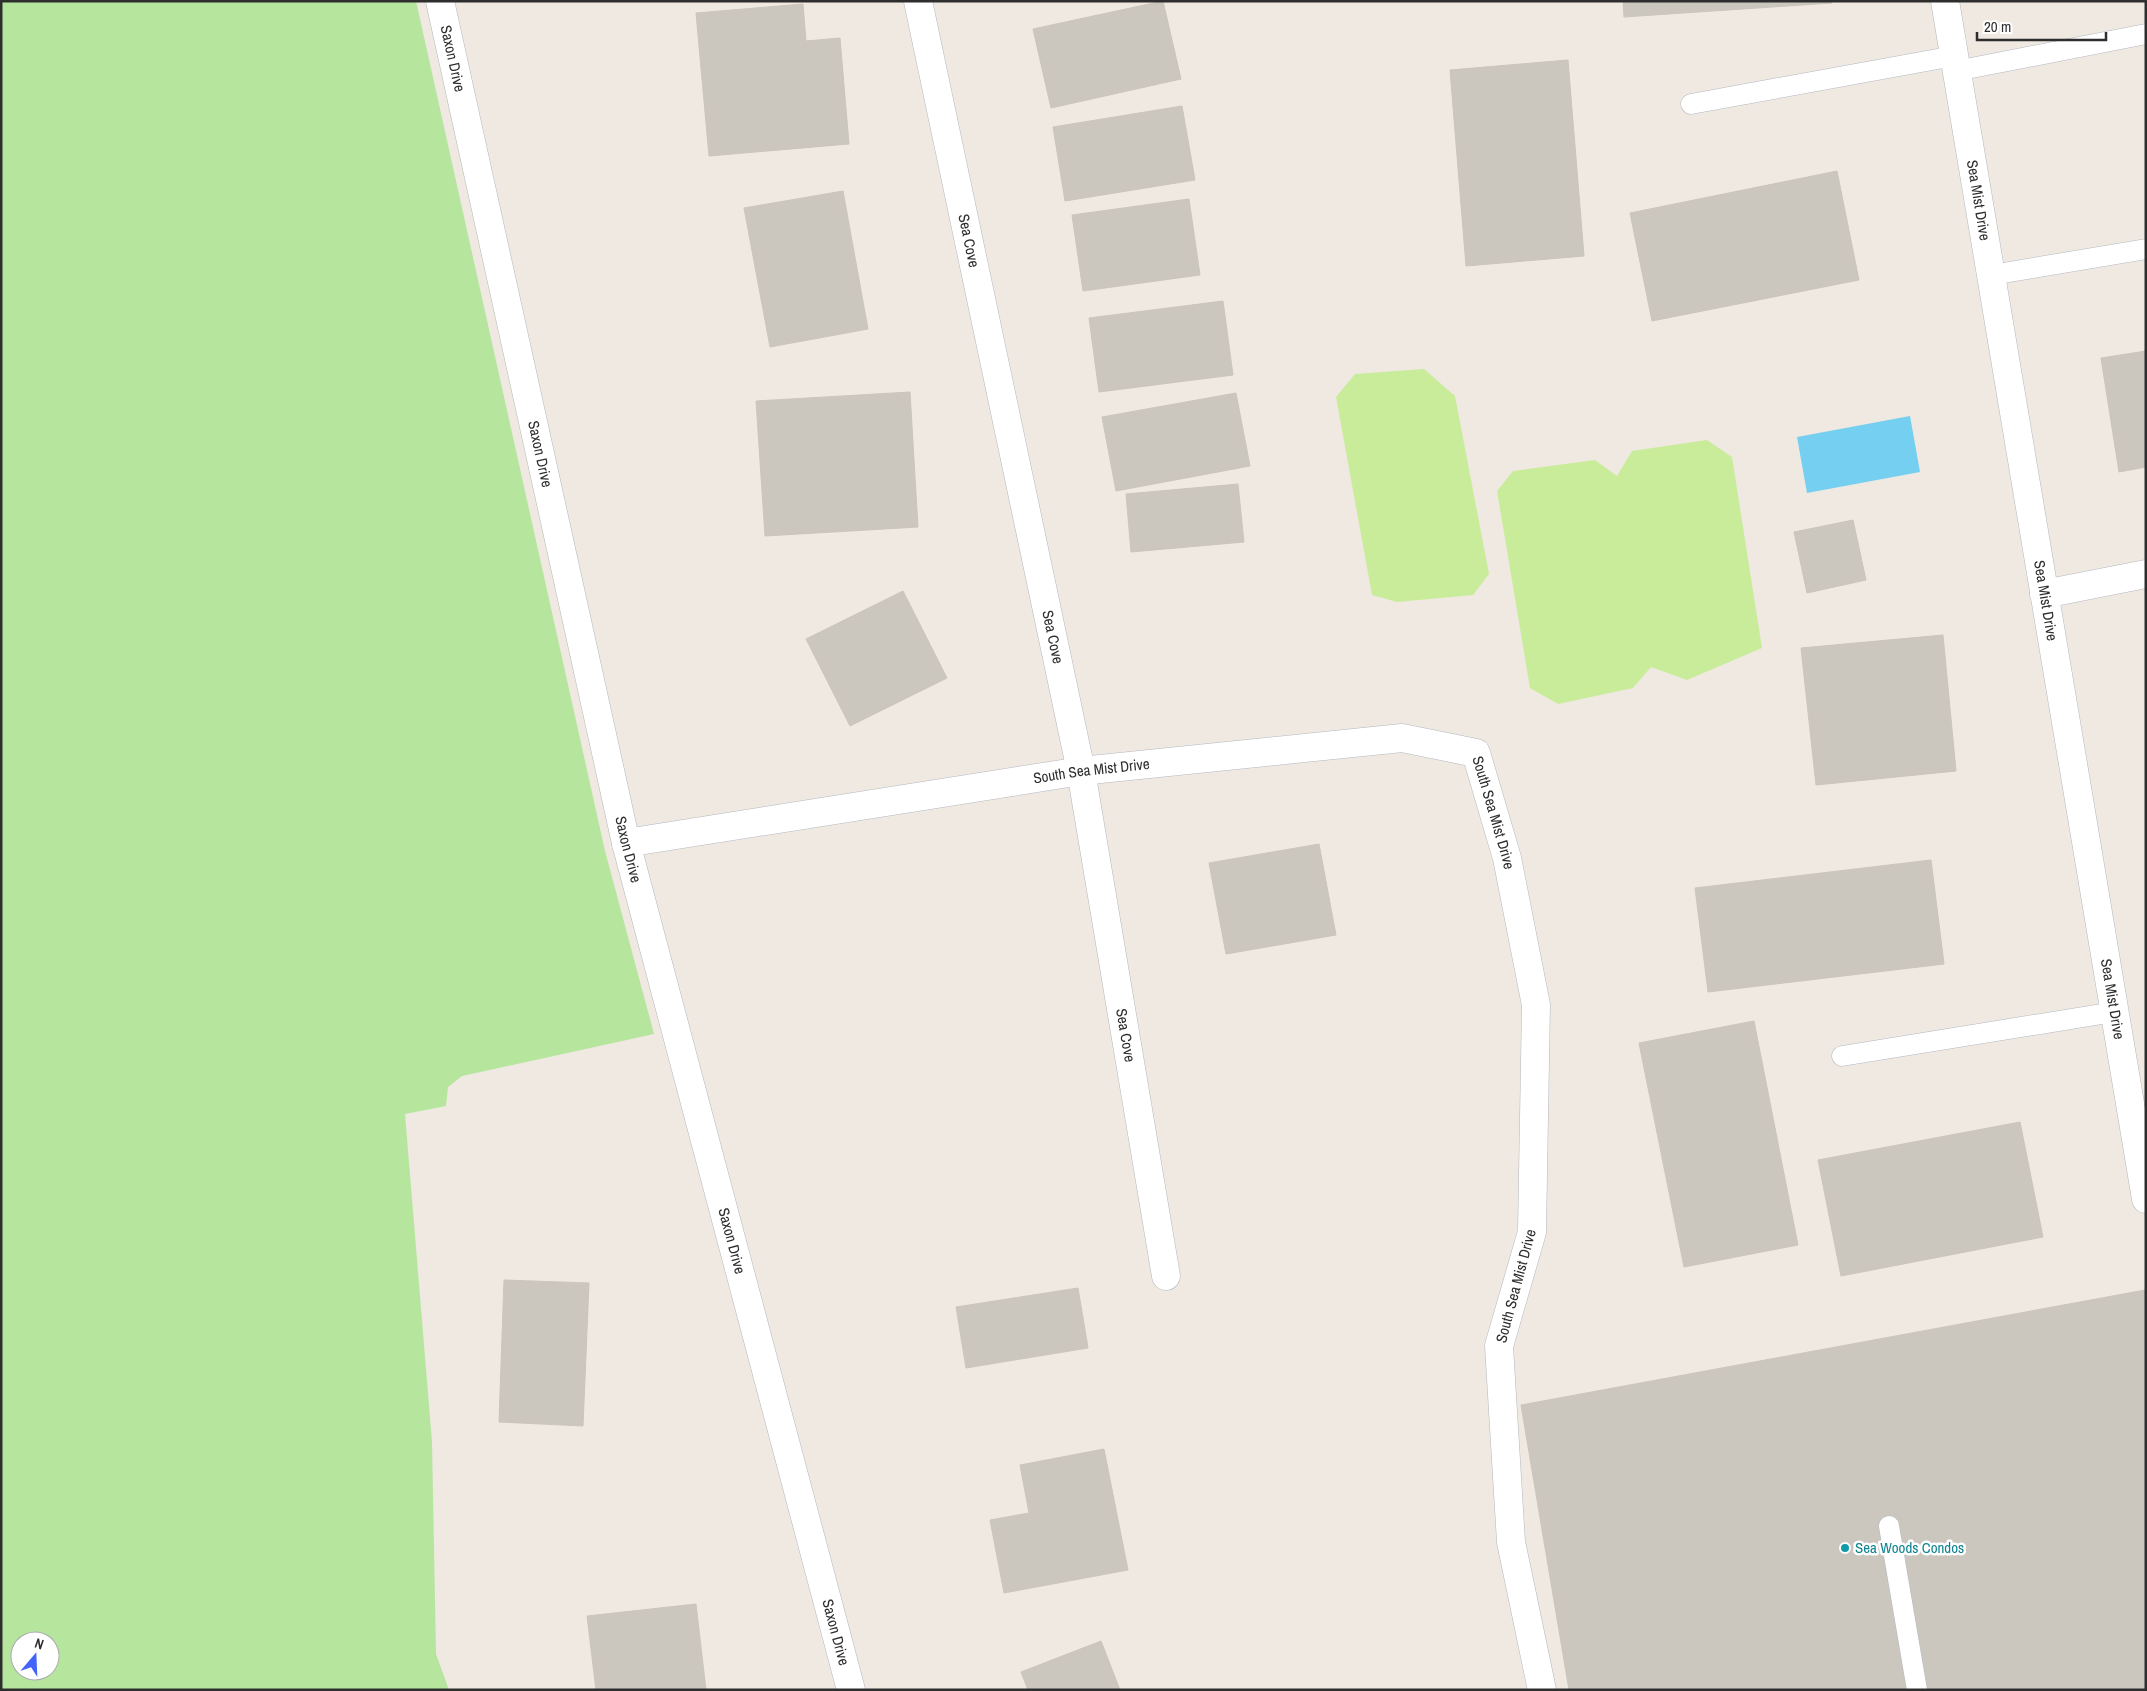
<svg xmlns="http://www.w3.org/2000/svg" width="2147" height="1691" font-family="'Archivo Narrow',sans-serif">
  <rect width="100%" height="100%" fill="#efe9e1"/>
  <path fill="#b6e59e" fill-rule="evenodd" d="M1,1H416L605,851L654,1034L462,1076L448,1087L446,1106L405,1114L432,1442L436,1654L449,1690H1ZM20,1641H50V1671H20Z"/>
  <g fill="#c9ec9a">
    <polygon points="1424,369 1455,396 1489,574 1473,595 1397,602 1372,595 1336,397 1355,374"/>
    <polygon points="1707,440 1732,457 1762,648 1687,680 1651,667 1633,688 1558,704 1530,688 1497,491 1513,471 1595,460 1617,476 1632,451"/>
  </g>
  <polygon fill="#75cff0" points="1910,416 1920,472 1807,493 1797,437"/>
  <g fill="#cbc7bf" stroke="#cbc5ba">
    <polygon points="1163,1 1181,79 1051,108 1033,29"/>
    <polygon points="1623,1 1831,1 1832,3 1624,17"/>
    <polygon points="803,4 806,41 840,38 849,144 709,156 696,13"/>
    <polygon points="1568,60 1584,256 1466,266 1450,70"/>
    <polygon points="1182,106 1195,180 1065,201 1053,127"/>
    <polygon points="1837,171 1859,280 1652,321 1630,213"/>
    <polygon points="843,191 868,329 770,347 744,208"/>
    <polygon points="1189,199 1200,275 1083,291 1072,215"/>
    <polygon points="1223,301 1233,375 1099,392 1089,318"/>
    <polygon points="2146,351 2146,467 2119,472 2101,358"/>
    <polygon points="910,392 918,527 765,536 756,401"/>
    <polygon points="1236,393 1250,466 1116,491 1102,417"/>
    <polygon points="1238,484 1244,542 1131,552 1126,494"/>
    <polygon points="1853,520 1866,580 1807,593 1794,532"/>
    <polygon points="903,591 947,678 850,726 806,639"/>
    <polygon points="1943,635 1956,771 1816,785 1801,648"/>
    <polygon points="1319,844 1336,935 1226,954 1209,863"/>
    <polygon points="1931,860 1944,964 1708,992 1695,888"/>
    <polygon points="1754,1021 1798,1245 1684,1267 1639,1043"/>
    <polygon points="2020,1122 2043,1237 1841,1276 1818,1160"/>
    <polygon points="504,1280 589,1283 583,1426 499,1422"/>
    <polygon points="1078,1288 1088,1348 966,1368 956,1307"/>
    <polygon points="2145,1290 2146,1690 1569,1690 1521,1405"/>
    <polygon points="1104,1449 1128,1570 1004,1593 990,1520 1029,1513 1020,1465"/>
    <polygon points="696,1604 706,1690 596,1690 587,1616"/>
    <polygon points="1101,1641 1120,1690 1028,1690 1021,1672"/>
  </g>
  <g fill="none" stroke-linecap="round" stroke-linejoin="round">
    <defs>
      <g id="service">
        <polyline points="1956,71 2146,34"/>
        <polyline points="1691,104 1954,56"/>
        <polyline points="1991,275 2146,249"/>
        <polyline points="1842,1056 2114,1012"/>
        <polyline points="1889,1526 1917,1690"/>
      </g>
      <g id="minor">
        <path id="s1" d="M918,1L1081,771L1166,1276"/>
        <path id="s2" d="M1945,1L2146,1199"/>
        <polyline points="2044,594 2146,574"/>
        <path id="s3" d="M626,843L1081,771L1402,738L1476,753L1507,858L1536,1005L1532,1232L1499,1346L1511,1542L1542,1690"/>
      </g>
      <g id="tertiary">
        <path id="s4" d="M440,1L626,843L851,1690"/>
      </g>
    </defs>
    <use href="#service" stroke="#b4b7c1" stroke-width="21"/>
    <use href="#minor" stroke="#b4b7c1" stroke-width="29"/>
    <use href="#tertiary" stroke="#b4b7c1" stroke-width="29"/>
    <use href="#service" stroke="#fff" stroke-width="20"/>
    <use href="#minor" stroke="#fff" stroke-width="28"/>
    <use href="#tertiary" stroke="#fff" stroke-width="28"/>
  </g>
  <circle fill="#0f9aa8" stroke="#fff" stroke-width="2" cx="1845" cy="1548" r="5"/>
  <g text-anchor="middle" stroke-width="5" stroke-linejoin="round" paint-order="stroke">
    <g font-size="15" fill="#2e2e2e" stroke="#fff">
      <text dy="5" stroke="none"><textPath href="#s4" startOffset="59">Saxon Drive</textPath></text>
      <text dy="5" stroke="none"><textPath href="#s2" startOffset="202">Sea Mist Drive</textPath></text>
      <text dy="5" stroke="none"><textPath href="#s1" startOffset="245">Sea Cove</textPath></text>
      <text dy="5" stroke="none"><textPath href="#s4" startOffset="464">Saxon Drive</textPath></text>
      <text dy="5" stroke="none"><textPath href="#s2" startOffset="608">Sea Mist Drive</textPath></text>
      <text dy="5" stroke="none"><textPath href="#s1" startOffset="650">Sea Cove</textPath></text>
      <text dy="5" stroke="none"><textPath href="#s3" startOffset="471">South Sea Mist Drive</textPath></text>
      <text dy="5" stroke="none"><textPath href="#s3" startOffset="921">South Sea Mist Drive</textPath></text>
      <text dy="5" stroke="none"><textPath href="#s4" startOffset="869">Saxon Drive</textPath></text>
      <text dy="5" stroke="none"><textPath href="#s2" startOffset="1012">Sea Mist Drive</textPath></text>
      <text dy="5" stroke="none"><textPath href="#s1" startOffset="1055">Sea Cove</textPath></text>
      <text dy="5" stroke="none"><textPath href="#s4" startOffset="1274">Saxon Drive</textPath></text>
      <text transform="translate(1516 1286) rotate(-75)" y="5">South Sea Mist Drive</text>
      <text dy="5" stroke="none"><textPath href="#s4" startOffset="1679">Saxon Drive</textPath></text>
    </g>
    <g font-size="15" fill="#0d838f" stroke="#fff" text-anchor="start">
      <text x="1855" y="1553">Sea Woods Condos</text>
    </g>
  </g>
  <rect width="2147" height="1691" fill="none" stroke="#2e2e2e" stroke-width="5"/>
  <g transform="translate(35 1656) rotate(19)"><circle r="24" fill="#ffffff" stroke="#ababab"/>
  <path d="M0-4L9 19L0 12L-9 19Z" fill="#4264fb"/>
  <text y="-8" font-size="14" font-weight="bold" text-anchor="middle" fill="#2e2e2e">N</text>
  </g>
  <path d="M1977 32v8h129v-8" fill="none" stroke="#2e2e2e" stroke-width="2.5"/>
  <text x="1984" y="32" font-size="15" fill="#2e2e2e" stroke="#ffffff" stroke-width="4" paint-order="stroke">20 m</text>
</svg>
